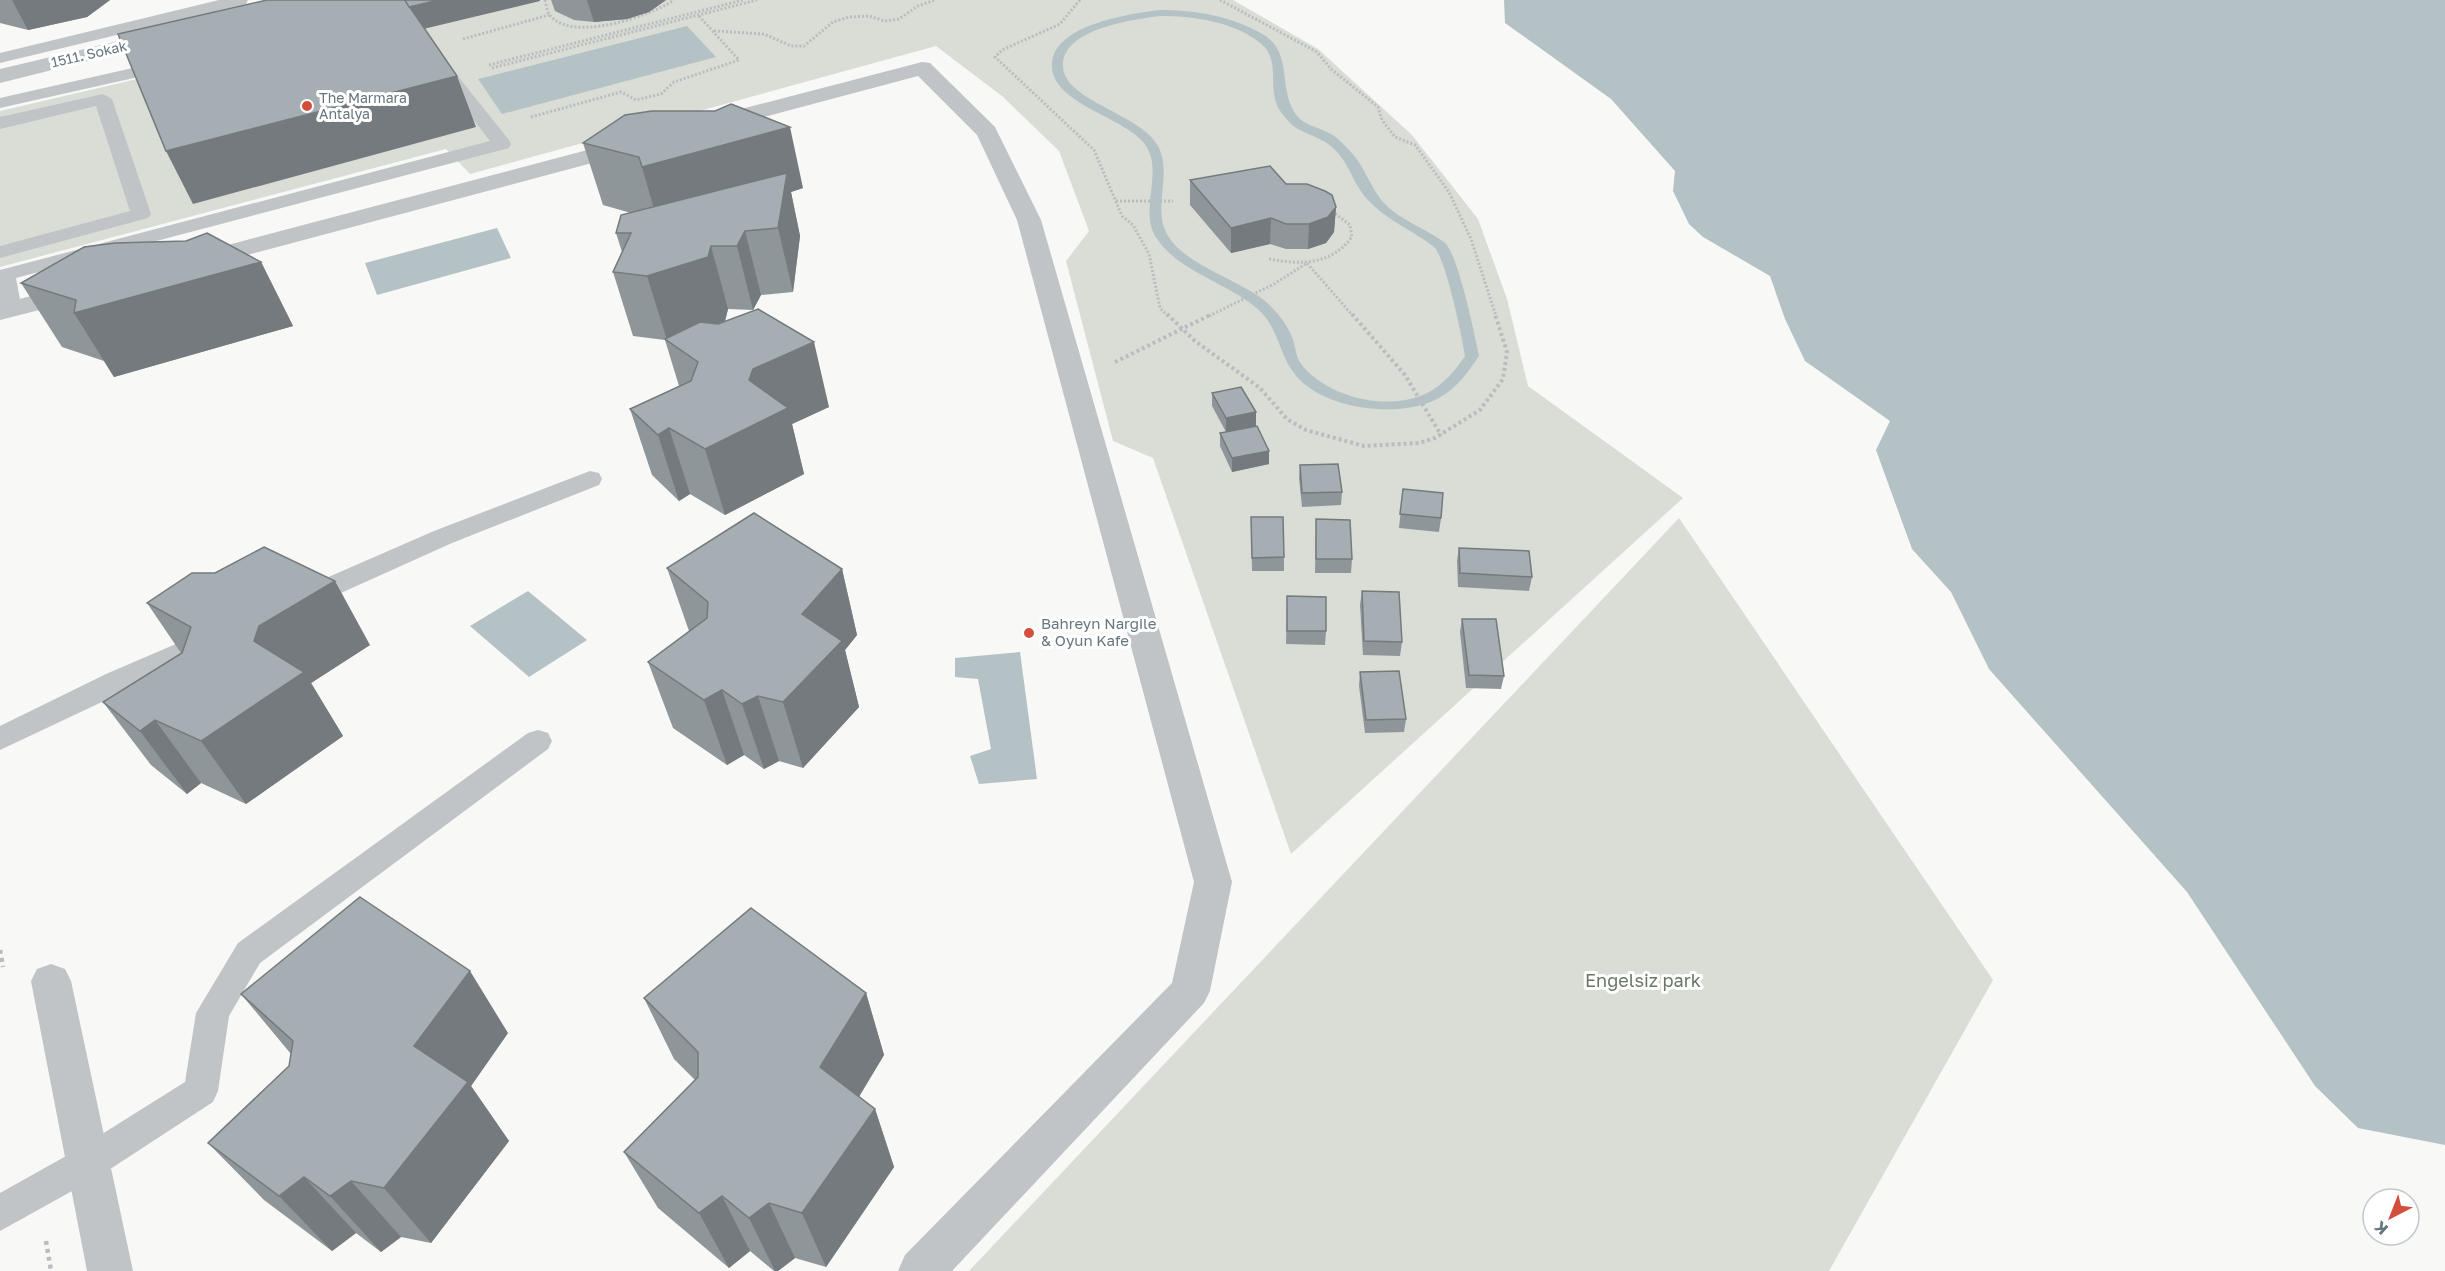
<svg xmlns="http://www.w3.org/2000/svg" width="2445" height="1271" font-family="'Golos Text',sans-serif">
  <rect width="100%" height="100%" fill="#f8f8f6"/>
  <g fill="#d9ddd6">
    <polygon points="375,0 1233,0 1318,49 1412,135 1478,219 1507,299 1528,386 1683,498 1291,854 1153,458 1113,441 1066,261 1089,231 1059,151 1002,96 936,46 470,174 446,149 0,267 0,111 372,24"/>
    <polygon points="1679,518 1993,980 1829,1271 969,1271"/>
  </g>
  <g fill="#b5c2c5">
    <polygon points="1504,0 2445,0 2445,1145 2358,1128 2315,1086 2187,892 1989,669 1951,592 1912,549 1876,450 1890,421 1805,361 1785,319 1770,276 1703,237 1689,224 1673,191 1675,171 1611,99 1505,23"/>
    <polygon points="687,26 716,57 502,114 478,79"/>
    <polygon points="497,228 511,258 377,295 365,263"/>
    <polygon points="528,591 587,640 529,677 470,626"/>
    <polygon points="1020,652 1037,779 979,784 970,756 991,749 978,679 955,677 955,658"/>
  </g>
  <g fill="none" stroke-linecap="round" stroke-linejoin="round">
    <path fill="#b5c2c5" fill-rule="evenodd" d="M1159,10C1196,10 1232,16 1264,35C1294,54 1277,90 1297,116C1304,125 1318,127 1329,133C1336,136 1343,144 1349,150C1364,164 1370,188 1384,203C1401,221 1426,228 1445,243C1458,254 1475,336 1479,356C1468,372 1456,389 1439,398C1401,419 1327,410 1298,378C1277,355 1281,327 1254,306C1223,281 1177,271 1155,236C1139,207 1165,170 1144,143C1123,117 1055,104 1052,68C1049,25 1129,14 1159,10ZM1159,16C1192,16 1232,21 1259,42C1281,58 1268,83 1277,105C1279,111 1286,118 1290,123C1299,133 1321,136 1333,148C1349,162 1353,184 1368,200C1387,221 1413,230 1434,247C1446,258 1462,337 1465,356C1455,371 1443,385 1427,393C1389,412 1328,398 1302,365C1296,358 1296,349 1293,340C1289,326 1275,309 1264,300C1237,279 1183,264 1167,234C1152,207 1173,174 1158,146C1141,114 1065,101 1063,67C1061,29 1132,20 1159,16Z"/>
    <g stroke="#babdbf" stroke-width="3" stroke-dasharray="2 2" stroke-linecap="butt">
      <path d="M545,0C546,4 547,10 549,14C569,44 651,16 674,0"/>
      <polyline points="1080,0 1060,24 1002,50 995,57 1094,150 1122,216 1133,225 1149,254 1160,308 1168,316"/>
      <polyline points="1220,0 1317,52 1331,69 1378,107 1382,120 1395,137 1415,145 1449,192 1471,239 1496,316"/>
      <polyline points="714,31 764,34 791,46 804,46 833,22 849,17 869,16 885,21 899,19 918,6 935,0"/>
      <polyline points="463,39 549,15"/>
      <polyline points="489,65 743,0"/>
      <polyline points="492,68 757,0"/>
      <polyline points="531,117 621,92 636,100 661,94 674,82 739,60 698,15"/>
      <polyline points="1116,201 1173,201"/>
      <path d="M1269,259C1301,265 1331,265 1352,237L1350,225L1333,212"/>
      <polyline points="1209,316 1274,284 1307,263 1353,316"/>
    </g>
    <g stroke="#babdbf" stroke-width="4" stroke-dasharray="3 3" stroke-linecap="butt">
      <polyline points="1167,314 1195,341 1260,388 1287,419 1306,430 1364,446 1419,443 1435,438 1480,410 1503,379 1507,352 1495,314"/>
      <polyline points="1352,314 1405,375 1441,435"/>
      <polyline points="1115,362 1212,314"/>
    </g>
    <g stroke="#babdbf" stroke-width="4.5" stroke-dasharray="4 4" stroke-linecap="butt">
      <polyline points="0,950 3,967"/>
      <polyline points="46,1241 51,1271"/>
    </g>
    <g fill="#c0c4c7" fill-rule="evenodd">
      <polygon points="219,0 248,0 246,4 0,63 0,53"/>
      <polygon points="168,60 174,61 177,65 174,69 0,108 0,98"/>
      <polygon points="443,64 449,65 509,140 511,144 509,148 16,278 22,310 19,315 3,315 0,310 0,270 490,141 434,69"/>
      <polygon points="103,94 112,99 151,214 148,218 0,258 0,246 130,211 96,106 0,129 0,117"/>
      <polygon points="590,471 599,473 602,479 599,485 452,543 312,606 303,608 294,606 290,599 294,592 434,531"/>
      <polygon points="213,628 223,631 227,638 223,645 0,750 0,726 106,674"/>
      <polygon points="538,730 548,733 552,741 548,749 260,963 229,1016 218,1091 213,1102 101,1175 0,1231 0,1193 75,1151 185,1082 196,1013 238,943 528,733"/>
    </g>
    <g fill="#c0c4c7" fill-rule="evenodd">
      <polygon points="165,30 172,32 175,36 172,40 0,83 0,69"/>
      <polygon points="922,62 930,63 995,127 1041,220 1232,882 1210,991 1204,1003 952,1271 898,1271 905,1255 1172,983 1194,882 1017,220 977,135 918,76 711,131 703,129 700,124 703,119"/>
      <polygon points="629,139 637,141 641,146 637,151 195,269 186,266 182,261 186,256"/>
      <polygon points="78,284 87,286 91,292 87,298 0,320 0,304"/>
      <polygon points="51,964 65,969 71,981 133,1271 87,1271 31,981 37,969"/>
    </g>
  </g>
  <g fill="#8e9699">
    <polygon points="0,0 110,0 87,17 28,30 0,23"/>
    <polygon points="551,0 666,0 649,12 627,19 594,22 574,20 555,11"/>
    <polygon points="583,143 803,188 791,192 800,236 793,292 761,295 753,310 728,309 725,321 716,324 829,407 792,424 804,474 725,515 690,494 679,501 652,475 630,409 679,386 665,340 633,336 613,272 622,252 616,233 631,213 603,205"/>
    <polygon points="1190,180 1286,184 1336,207 1334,232 1326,243 1308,249 1286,249 1270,244 1231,253 1190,205"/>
    <polygon points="261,262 293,326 114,377 104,361 62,347 21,283"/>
    <polygon points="1212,393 1256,412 1256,426 1236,430 1269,451 1269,464 1232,472 1220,446 1220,433 1226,432 1212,406"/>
    <polygon points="1300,465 1342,492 1341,505 1302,507 1299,478"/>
    <polygon points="1403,489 1441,518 1439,532 1399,528"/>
    <polygon points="1251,517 1284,557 1284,571 1252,571"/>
    <polygon points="1316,519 1352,559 1351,573 1315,573"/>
    <polygon points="1459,548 1532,577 1529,591 1458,587 1457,561"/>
    <polygon points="667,568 842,569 857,635 845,650 859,707 803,768 779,761 764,769 744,755 727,765 673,728 648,662 689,631"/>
    <polygon points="1362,591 1402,642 1400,656 1363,655 1360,605"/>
    <polygon points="1287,596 1326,631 1325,645 1286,644"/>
    <polygon points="147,603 370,645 311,683 343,736 246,804 201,783 187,794 151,765 103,702 181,653"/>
    <polygon points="1462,619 1504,676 1501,689 1466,688 1460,632"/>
    <polygon points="1360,672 1406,719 1404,732 1365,733 1359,686"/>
    <polygon points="866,993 884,1055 859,1097 875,1109 894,1167 826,1267 795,1258 778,1271 774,1271 750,1251 729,1268 658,1208 624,1152 695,1080 674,1059 644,998"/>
    <polygon points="241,994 508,1033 471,1086 509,1141 431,1243 401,1237 381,1252 356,1233 332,1251 264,1200 208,1143 289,1066 291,1054"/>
  </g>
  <g fill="#747a7d">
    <polygon points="12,0 110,0 87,17 28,30"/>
    <polygon points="439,0 540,0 540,1 415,31 406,8"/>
    <polygon points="587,0 666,0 649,12 627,19 594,22"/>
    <polygon points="457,76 476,127 193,204 166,151"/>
    <polygon points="790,127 803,188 791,192 800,236 793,292 778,228 660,230 642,167"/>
    <polygon points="1336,207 1334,232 1326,243 1308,249 1309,224"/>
    <polygon points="1271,218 1270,244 1231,253 1231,228"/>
    <polygon points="745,231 761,295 753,310 737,246"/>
    <polygon points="711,246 728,309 725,321 667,340 647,276"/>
    <polygon points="261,262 293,326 114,377 74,313"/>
    <polygon points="814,342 829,407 792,424 804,474 725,515 705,449 749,380 753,369"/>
    <polygon points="1256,412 1256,426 1226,432 1226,418"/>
    <polygon points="669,428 690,494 679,501 658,435"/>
    <polygon points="1269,451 1269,464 1232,472 1232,458"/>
    <polygon points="842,569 857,635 845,650 859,707 803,768 783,702 802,614"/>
    <polygon points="335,581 370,645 311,683 343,736 246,804 201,741 254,641 259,626"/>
    <polygon points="722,690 744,755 727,765 704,700"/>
    <polygon points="758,696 779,761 764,769 742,704"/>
    <polygon points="155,720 201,783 187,794 140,731"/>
    <polygon points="470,971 508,1033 471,1086 509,1141 431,1243 384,1188 414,1046"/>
    <polygon points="866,993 884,1055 841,1126 820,1067"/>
    <polygon points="875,1109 894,1167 826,1267 802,1213"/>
    <polygon points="304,1177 356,1233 332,1251 279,1196"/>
    <polygon points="351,1181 401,1237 381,1252 330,1196"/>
    <polygon points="722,1196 750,1251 729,1268 699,1213"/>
    <polygon points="769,1203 795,1258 778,1271 775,1271 749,1218"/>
  </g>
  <g fill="#a5aeb2" stroke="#747a7d" stroke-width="1.5">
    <polygon points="267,0 405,0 457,76 166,151 118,34"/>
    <polygon points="405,0 439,0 409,7"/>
    <polygon points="731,104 790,127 642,167 639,157 583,143 625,115 652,111 715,111"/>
    <polygon points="1270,166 1286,184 1307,184 1325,191 1332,195 1336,207 1328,217 1309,224 1286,224 1271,218 1231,228 1190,180"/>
    <polygon points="787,173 778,228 745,231 737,246 711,246 708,257 647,276 613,272 631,233 616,233 621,215"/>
    <polygon points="207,233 261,262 74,313 76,300 21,283 84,247 115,243 186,241"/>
    <polygon points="758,309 814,342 753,369 749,380 788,408 705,449 669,428 658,435 630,409 691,381 698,362 665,339 700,322 718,324"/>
    <polygon points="1241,387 1256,412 1226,418 1212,393"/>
    <polygon points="1257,426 1269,451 1232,458 1220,433"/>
    <polygon points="1338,464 1342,492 1302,493 1300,465"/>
    <polygon points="1403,489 1443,493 1441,518 1400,514"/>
    <polygon points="754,513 842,569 802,614 842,641 783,702 758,696 742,704 722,690 704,700 648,662 707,618 708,602 667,568"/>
    <polygon points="1251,517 1283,517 1284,557 1252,558"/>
    <polygon points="1316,519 1350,520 1352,559 1316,559"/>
    <polygon points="264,547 335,581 259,626 254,641 304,672 201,741 155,720 140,731 103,702 182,653 191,627 147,603 192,573 215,573"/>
    <polygon points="1459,548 1529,551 1532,577 1460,573"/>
    <polygon points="1362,591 1399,592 1402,642 1364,641"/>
    <polygon points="1287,596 1326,597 1326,631 1287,631"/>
    <polygon points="1462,619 1496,619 1504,676 1469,675"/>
    <polygon points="1399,671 1406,719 1366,720 1360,672"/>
    <polygon points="360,897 470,971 414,1046 468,1082 384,1188 351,1181 330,1196 304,1177 279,1196 208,1143 289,1066 293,1041 241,994"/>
    <polygon points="751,908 866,993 820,1067 875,1109 802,1213 769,1203 749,1218 722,1196 699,1213 624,1152 698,1077 698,1052 644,998"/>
  </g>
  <g fill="#d34f3b" stroke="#fff" stroke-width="2">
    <circle cx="307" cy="106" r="6"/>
    <circle cx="1029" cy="633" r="6"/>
  </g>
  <g text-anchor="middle" stroke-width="6" stroke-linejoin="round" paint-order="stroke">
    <g font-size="14" fill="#66767e" stroke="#fff">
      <text transform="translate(89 54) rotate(-13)" y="5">1511. Sokak</text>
    </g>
    <g font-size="14" fill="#66767e" stroke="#fff" text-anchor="start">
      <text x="319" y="103">The Marmara<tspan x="319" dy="16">Antalya</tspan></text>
    </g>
    <g font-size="15" fill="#66767e" stroke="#fff" text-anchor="start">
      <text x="1041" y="629">Bahreyn Nargile<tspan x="1041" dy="17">&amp; Oyun Kafe</tspan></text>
    </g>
    <g font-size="18" fill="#697765" stroke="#fff">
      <text x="1643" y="987">Engelsiz park</text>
    </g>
  </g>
  <g transform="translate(2391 1217) rotate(222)"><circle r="28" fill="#ffffff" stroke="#c2c8cb" stroke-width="1.5"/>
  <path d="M0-4.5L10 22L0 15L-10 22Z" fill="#d34f3b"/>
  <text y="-9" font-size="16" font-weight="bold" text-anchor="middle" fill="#66767e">K</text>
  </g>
</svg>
